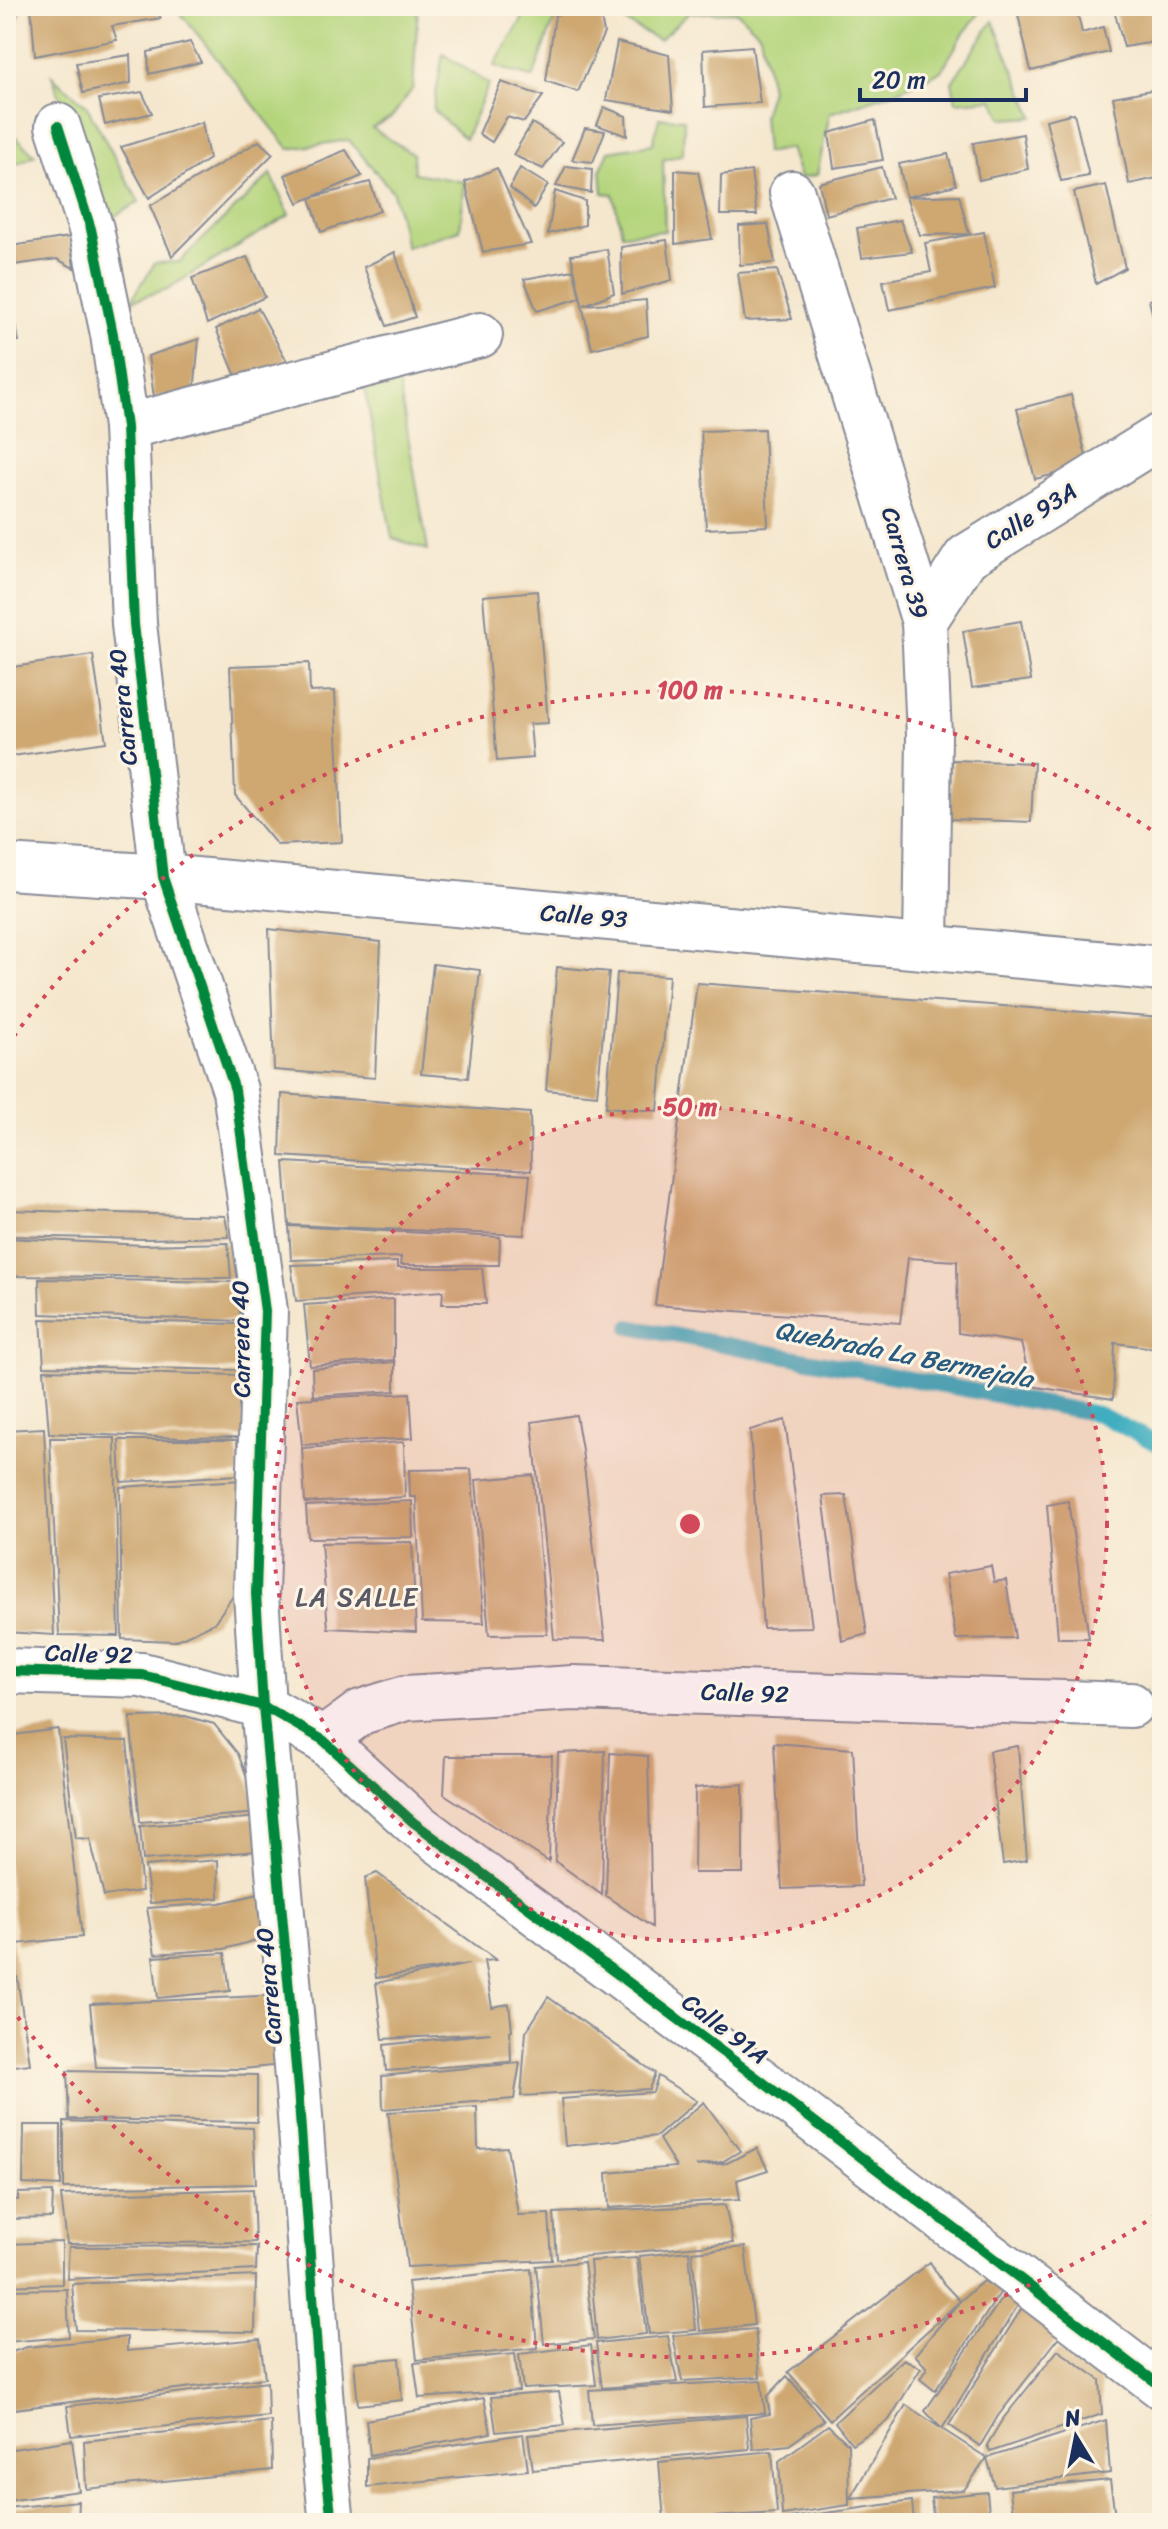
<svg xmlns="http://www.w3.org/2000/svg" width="1168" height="2529" font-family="Sriracha,sans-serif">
  <rect width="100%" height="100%" fill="#fcf5e5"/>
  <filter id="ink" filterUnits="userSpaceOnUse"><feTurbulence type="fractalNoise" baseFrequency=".0125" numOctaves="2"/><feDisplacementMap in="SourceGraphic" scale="16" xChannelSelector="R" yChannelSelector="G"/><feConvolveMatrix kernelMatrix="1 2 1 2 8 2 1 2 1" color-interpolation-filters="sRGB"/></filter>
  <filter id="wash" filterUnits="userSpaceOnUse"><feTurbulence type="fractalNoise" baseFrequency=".006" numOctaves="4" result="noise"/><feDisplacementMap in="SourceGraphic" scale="32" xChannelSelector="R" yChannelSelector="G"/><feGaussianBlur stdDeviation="1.8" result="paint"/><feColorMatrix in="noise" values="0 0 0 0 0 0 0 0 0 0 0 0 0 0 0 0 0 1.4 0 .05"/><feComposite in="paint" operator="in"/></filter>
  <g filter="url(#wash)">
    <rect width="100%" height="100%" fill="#f5e7ce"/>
    <g fill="#b5d57d" stroke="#68826e" stroke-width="2">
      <polygon points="6,6 22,6 6,54"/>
      <polygon points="175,6 418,6 413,88 392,117 372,128 413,154 414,173 465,182 460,230 406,247 393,192 349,140 289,149"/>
      <polygon points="530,6 559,6 533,78 494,66"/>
      <polygon points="625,6 985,6 964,33 941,71 900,90 830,113 817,175 800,178 790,148 766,153 763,115 771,89 760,34 737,12 689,13 659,40 612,15"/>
      <polygon points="993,21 1034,117 1003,119 993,99 956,102 952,82"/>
      <polygon points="443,54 489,84 465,139 433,110"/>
      <polygon points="52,76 86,105 139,202 106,221"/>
      <polygon points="659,118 684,119 683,154 663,160 665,231 622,234 613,194 603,193 601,169 609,151 653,144"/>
      <polygon points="16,137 35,155 6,169 6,143"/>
      <polygon points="271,174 289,215 167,289 131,301 155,263 179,262"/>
      <polygon points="362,373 397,374 428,550 392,538"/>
    </g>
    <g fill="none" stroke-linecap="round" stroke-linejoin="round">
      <polyline stroke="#41aec0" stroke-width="16" points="630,1327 1098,1414 1162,1446"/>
    </g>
    <g id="blocks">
      <g fill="#cea771">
        <polygon points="31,6 152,6 161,18 112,26 117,40 35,56"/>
        <polygon points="599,6 604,33 578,92 546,81 555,15"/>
        <polygon points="1016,6 1076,6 1082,33 1103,27 1109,52 1031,71"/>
        <polygon points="1113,6 1157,6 1162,16 1162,36 1148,43 1124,47"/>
        <polygon points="190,42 201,62 149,74 148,52"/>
        <polygon points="617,42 669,55 673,110 606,100"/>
        <polygon points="752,46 760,103 705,107 703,50"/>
        <polygon points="130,55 131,83 83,93 76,63"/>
        <polygon points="501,82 543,96 524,122 507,117 492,142 479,134"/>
        <polygon points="1162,88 1162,177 1129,184 1113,97"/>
        <polygon points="142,92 152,113 105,125 99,99"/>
        <polygon points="604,107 626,116 627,136 597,125"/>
        <polygon points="1074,113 1089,176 1061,181 1046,120"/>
        <polygon points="875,120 883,160 834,168 829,133"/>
        <polygon points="202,122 209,159 149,198 121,147"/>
        <polygon points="532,123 562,142 543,169 513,155"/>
        <polygon points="585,128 605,131 593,162 572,160"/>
        <polygon points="1023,134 1028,169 979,180 973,143"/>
        <polygon points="259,141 273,154 172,256 150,206"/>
        <polygon points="346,150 362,176 310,198 370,182 380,211 321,232 310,198 298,203 285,175"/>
        <polygon points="948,154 956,185 906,197 899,164"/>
        <polygon points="566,166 592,169 591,193 556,186"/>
        <polygon points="882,167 891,198 826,215 819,183"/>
        <polygon points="497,168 531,244 483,252 465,182"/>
        <polygon points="520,168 548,185 534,208 510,188"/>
        <polygon points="675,170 698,172 712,239 675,244"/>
        <polygon points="751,171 757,215 720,215 721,175"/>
        <polygon points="1106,185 1125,268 1096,284 1074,192"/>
        <polygon points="555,191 585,201 585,225 548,234"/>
        <polygon points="959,195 969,234 920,235 906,197"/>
        <polygon points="900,220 912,252 862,258 857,228"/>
        <polygon points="768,224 775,263 740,265 739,226"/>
        <polygon points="984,232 995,288 889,310 883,281 931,272 925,243"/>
        <polygon points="70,237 74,268 57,259 13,265 11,246"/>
        <polygon points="667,240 672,280 622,294 621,247"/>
        <polygon points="607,249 614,293 584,305 646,300 648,336 592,349 571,255"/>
        <polygon points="395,252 415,317 387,326 364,267"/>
        <polygon points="247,257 265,297 207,324 192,278"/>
        <polygon points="574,270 580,298 537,311 524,279"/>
        <polygon points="777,270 792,319 745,321 738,273"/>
        <polygon points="6,274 19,341 6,343"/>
        <polygon points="1162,297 1162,349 1161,349 1149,300"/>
        <polygon points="258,308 287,361 238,381 216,329"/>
        <polygon points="199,339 194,393 154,397 148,356"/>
        <polygon points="1071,395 1087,460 1084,467 1035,479 1017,409"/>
        <polygon points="764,429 768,526 706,529 701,431"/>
        <polygon points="537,591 548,723 530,724 533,758 497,761 483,596"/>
        <polygon points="1021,621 1031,680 972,688 963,631"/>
        <polygon points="93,655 106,742 6,757 6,668"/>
        <polygon points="309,663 310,692 335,691 342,842 277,845 235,795 230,666"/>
        <polygon points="952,760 1034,763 1031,822 950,819"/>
        <polygon points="269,929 381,942 375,1078 274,1070"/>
        <polygon points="433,964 480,970 468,1078 421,1074"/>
        <polygon points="557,967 609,972 597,1095 546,1090"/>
        <polygon points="617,973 669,976 658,1111 606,1107"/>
        <polygon points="697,983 1162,1018 1162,1349 1115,1343 1113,1399 1031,1386 1021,1343 958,1333 957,1261 908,1258 900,1323 655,1305"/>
        <polygon points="282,1094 530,1113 531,1171 280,1156"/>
        <polygon points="284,1162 530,1175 524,1235 289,1225"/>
        <polygon points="6,1210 225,1216 229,1237 145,1239 6,1236"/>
        <polygon points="289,1226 500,1237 499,1265 400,1265 401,1257 291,1260"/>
        <polygon points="6,1238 143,1245 228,1243 231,1278 6,1276"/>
        <polygon points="397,1262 397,1268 482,1268 486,1304 442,1304 443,1291 296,1301 291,1265"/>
        <polygon points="39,1279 236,1282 241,1321 40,1314"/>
        <polygon points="394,1299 394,1360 310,1366 304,1305"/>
        <polygon points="41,1319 239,1324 239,1370 44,1366"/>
        <polygon points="395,1362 395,1391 313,1396 312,1369"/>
        <polygon points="44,1370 241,1375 245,1437 184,1438 49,1433"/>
        <polygon points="410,1393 413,1438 302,1445 297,1399"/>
        <polygon points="576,1415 582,1450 605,1640 554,1639 532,1422"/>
        <polygon points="785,1420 812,1627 763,1628 750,1430"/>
        <polygon points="44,1428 54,1635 6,1632 6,1430"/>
        <polygon points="50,1438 115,1438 119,1636 59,1635"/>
        <polygon points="119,1440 237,1440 239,1475 121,1482"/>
        <polygon points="404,1442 405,1497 305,1503 302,1448"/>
        <polygon points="471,1469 484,1623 422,1622 416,1497 410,1497 409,1470"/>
        <polygon points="533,1475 547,1634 489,1635 476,1480"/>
        <polygon points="243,1480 248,1575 214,1623 175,1641 122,1639 120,1487"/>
        <polygon points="846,1495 867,1634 842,1641 823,1496"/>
        <polygon points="412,1501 413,1537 308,1538 306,1506"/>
        <polygon points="1068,1501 1089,1638 1058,1638 1047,1505"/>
        <polygon points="412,1542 416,1632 328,1628 321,1543"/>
        <polygon points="991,1566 994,1582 1006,1580 1015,1638 956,1639 945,1574"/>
        <polygon points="185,1716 214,1724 238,1754 261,1813 140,1822 130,1717"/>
        <polygon points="58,1729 82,1937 17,1944 6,1857 6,1736"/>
        <polygon points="63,1739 127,1741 142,1891 104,1896 90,1839 76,1838"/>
        <polygon points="774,1743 853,1749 861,1886 782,1889"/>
        <polygon points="1018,1746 1027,1860 1003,1864 989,1751"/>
        <polygon points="605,1751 602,1895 555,1861 558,1753"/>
        <polygon points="610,1753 648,1756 652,1927 606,1896"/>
        <polygon points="446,1756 552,1756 549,1862 444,1794"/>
        <polygon points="743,1784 743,1873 694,1873 695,1788"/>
        <polygon points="261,1817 270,1850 143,1860 140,1826"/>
        <polygon points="218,1860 219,1898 150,1903 145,1866"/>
        <polygon points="377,1873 496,1960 484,1961 492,2007 509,2004 512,2030 510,2031 511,2062 386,2071 384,2045 491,2033 383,2039 376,1983 469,1964 376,1978 365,1878"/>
        <polygon points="272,1891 280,1934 224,1949 155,1954 147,1908 220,1903"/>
        <polygon points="6,1901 30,2064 6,2067"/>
        <polygon points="225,1953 230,1991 158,1998 153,1957"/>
        <polygon points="280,1995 281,2065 242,2069 96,2067 90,2004"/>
        <polygon points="548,1997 655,2073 649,2089 521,2096 526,2032"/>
        <polygon points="520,2063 514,2099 383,2109 382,2076"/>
        <polygon points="67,2071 257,2075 257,2122 69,2119"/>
        <polygon points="658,2076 697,2101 657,2136 565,2146 561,2099 653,2092"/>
        <polygon points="704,2102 740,2151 722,2162 696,2166 727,2163 757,2148 768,2170 737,2180 740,2199 609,2208 607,2173 676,2167 659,2139"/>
        <polygon points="477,2107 478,2149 507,2147 518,2215 549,2214 552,2260 407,2267 388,2112"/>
        <polygon points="64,2121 253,2128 256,2184 64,2188"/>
        <polygon points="24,2125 61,2125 61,2186 23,2184"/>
        <polygon points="253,2189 255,2242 67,2244 61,2195"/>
        <polygon points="53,2192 52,2218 6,2219 6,2199 18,2200 18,2193"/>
        <polygon points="725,2205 733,2243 557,2259 554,2213"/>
        <polygon points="62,2242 62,2284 6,2286 6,2244"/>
        <polygon points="257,2246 256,2270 67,2279 69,2247"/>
        <polygon points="745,2247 754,2325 700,2331 692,2252"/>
        <polygon points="689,2251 696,2330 649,2334 639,2256"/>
        <polygon points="637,2258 646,2334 597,2340 590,2261"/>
        <polygon points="584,2262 594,2339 544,2344 536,2266"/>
        <polygon points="930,2262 943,2283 960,2301 983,2281 1002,2290 935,2391 920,2379 927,2368 915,2355 960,2301 830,2420 788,2372"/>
        <polygon points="531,2269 537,2348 417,2360 408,2282"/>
        <polygon points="256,2276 255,2332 76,2330 72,2284"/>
        <polygon points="67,2289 69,2337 6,2342 6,2290"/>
        <polygon points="1004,2295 1018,2305 942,2429 987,2458 964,2490 850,2498 906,2405 942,2429 925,2411"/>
        <polygon points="1025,2303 1061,2335 998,2416 980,2446 949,2425"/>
        <polygon points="755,2329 760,2377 682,2381 673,2336"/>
        <polygon points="668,2336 677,2382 602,2388 596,2343"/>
        <polygon points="127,2337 127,2351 260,2339 265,2378 6,2410 6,2354 27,2347"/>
        <polygon points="591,2345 596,2385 523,2389 519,2354"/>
        <polygon points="1058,2350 1100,2380 1102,2414 990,2452 987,2445 1002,2420"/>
        <polygon points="515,2354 519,2391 419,2398 414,2363"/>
        <polygon points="399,2358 402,2400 358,2405 354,2362"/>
        <polygon points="904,2359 921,2368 889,2420 852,2444 835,2422"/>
        <polygon points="787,2376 824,2420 789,2445 753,2449 750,2418 770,2414 767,2397"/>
        <polygon points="761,2380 765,2413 592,2425 589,2390"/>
        <polygon points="267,2382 268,2416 71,2436 67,2406"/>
        <polygon points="559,2392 565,2425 496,2432 491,2397"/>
        <polygon points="484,2398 491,2433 370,2455 366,2420"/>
        <polygon points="746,2416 749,2449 533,2470 528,2435"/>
        <polygon points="1106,2420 1110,2473 995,2487 987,2458"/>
        <polygon points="271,2421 272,2470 86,2489 84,2441"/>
        <polygon points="828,2425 848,2444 849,2505 782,2515 779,2461"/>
        <polygon points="523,2434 528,2470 367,2487 367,2458"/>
        <polygon points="72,2440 79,2491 6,2501 6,2450"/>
        <polygon points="772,2451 777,2513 664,2520 659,2462"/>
        <polygon points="1110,2480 1116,2523 1014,2523 1010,2490"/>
        <polygon points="987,2492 990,2523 934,2523 931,2498"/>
        <polygon points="78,2501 77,2523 6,2523 6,2508"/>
        <polygon points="912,2501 914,2523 789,2523 789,2518"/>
        <polygon points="757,2519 757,2523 734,2523 734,2521"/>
      </g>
    </g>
  </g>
  <g filter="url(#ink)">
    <use href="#blocks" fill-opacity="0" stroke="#888b96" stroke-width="2"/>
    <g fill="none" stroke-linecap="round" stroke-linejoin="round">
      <defs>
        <g id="minor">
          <polyline points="58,126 91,229 113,334 126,427 134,624 163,877 235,1090 265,1311 256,1594 263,1706 298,2089 325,2460 332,2523"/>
          <polyline points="792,193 924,622 929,736 926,947"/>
          <polyline points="126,427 480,335"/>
          <polyline points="924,622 966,557 1162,435"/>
          <polyline points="6,867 163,877 1162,969"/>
          <polyline points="6,1671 142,1675 263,1706 323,1740 413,1822 760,2080 1162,2387"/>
          <polyline points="323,1740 361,1712 406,1698 573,1688 1131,1705"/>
        </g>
      </defs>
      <use href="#minor" stroke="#888b96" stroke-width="48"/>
      <use href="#minor" stroke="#fff" stroke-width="44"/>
      <defs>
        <g id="cycleway">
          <polyline points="58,126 91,229 113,334 126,427 134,624 163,877 235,1090 265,1311 256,1594 263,1706 298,2089 325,2460 332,2523"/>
          <polyline points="6,1671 142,1675 263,1706 323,1740 413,1822 760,2080 1162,2387"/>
        </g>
      </defs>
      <use href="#cycleway" stroke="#fcf5e5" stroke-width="15"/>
      <use href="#cycleway" stroke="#00873e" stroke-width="10"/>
    </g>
  </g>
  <circle cx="690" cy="1524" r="417" fill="#d1495b" fill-opacity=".12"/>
  <g fill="none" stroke="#d1495b" stroke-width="4" stroke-dasharray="4 8">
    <circle cx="690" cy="1524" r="417"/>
    <path d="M1156 2215A834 834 0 0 1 7 2002M7 1046A834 834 0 0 1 1156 833"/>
  </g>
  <g text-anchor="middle" stroke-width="6" stroke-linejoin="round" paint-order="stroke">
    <g font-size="24" fill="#1b2f5e" stroke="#fcf5e5">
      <text transform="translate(1031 516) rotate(-32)" y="8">Calle 93A</text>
      <text transform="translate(905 563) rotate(74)" y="8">Carrera 39</text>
      <text transform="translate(123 707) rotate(-96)" y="8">Carrera 40</text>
      <text transform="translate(584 916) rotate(5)" y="8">Calle 93</text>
      <text transform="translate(241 1339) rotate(-91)" y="8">Carrera 40</text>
      <text transform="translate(89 1654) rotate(2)" y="8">Calle 92</text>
      <text transform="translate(745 1693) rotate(2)" y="8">Calle 92</text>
      <text transform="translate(269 1986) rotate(-95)" y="8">Carrera 40</text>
      <text transform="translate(725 2029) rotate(37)" y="8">Calle 91A</text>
    </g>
    <g font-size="26" font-style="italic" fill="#285b80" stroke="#fcf5e5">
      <text transform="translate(904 1354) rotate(11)" y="9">Quebrada La Bermejala</text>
    </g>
    <g font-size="26" letter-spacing="2" fill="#5a5965" stroke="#fcf5e5">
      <text x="357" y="1606">LA SALLE</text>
    </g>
  </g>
  <circle cx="690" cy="1524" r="12" fill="#d1495b" stroke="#fcf5e5" stroke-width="4"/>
  <g font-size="24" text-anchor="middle" font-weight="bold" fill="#d1495b" stroke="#fcf5e5" stroke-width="6" stroke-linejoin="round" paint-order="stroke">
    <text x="690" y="698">100 m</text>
    <text x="690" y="1115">50 m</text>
  </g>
  <rect width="1168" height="2529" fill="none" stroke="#fcf5e5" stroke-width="32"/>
  <g transform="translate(1076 2437) rotate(350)" stroke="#fcf5e5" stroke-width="6" paint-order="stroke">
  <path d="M0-6L14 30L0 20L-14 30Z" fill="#1b2f5e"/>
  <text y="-12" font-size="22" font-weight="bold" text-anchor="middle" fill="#1b2f5e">N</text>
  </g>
  <path d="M860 88v12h166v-12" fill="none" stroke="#1b2f5e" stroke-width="4"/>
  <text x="872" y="88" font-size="24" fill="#1b2f5e" stroke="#fcf5e5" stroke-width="6" paint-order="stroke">20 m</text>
</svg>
